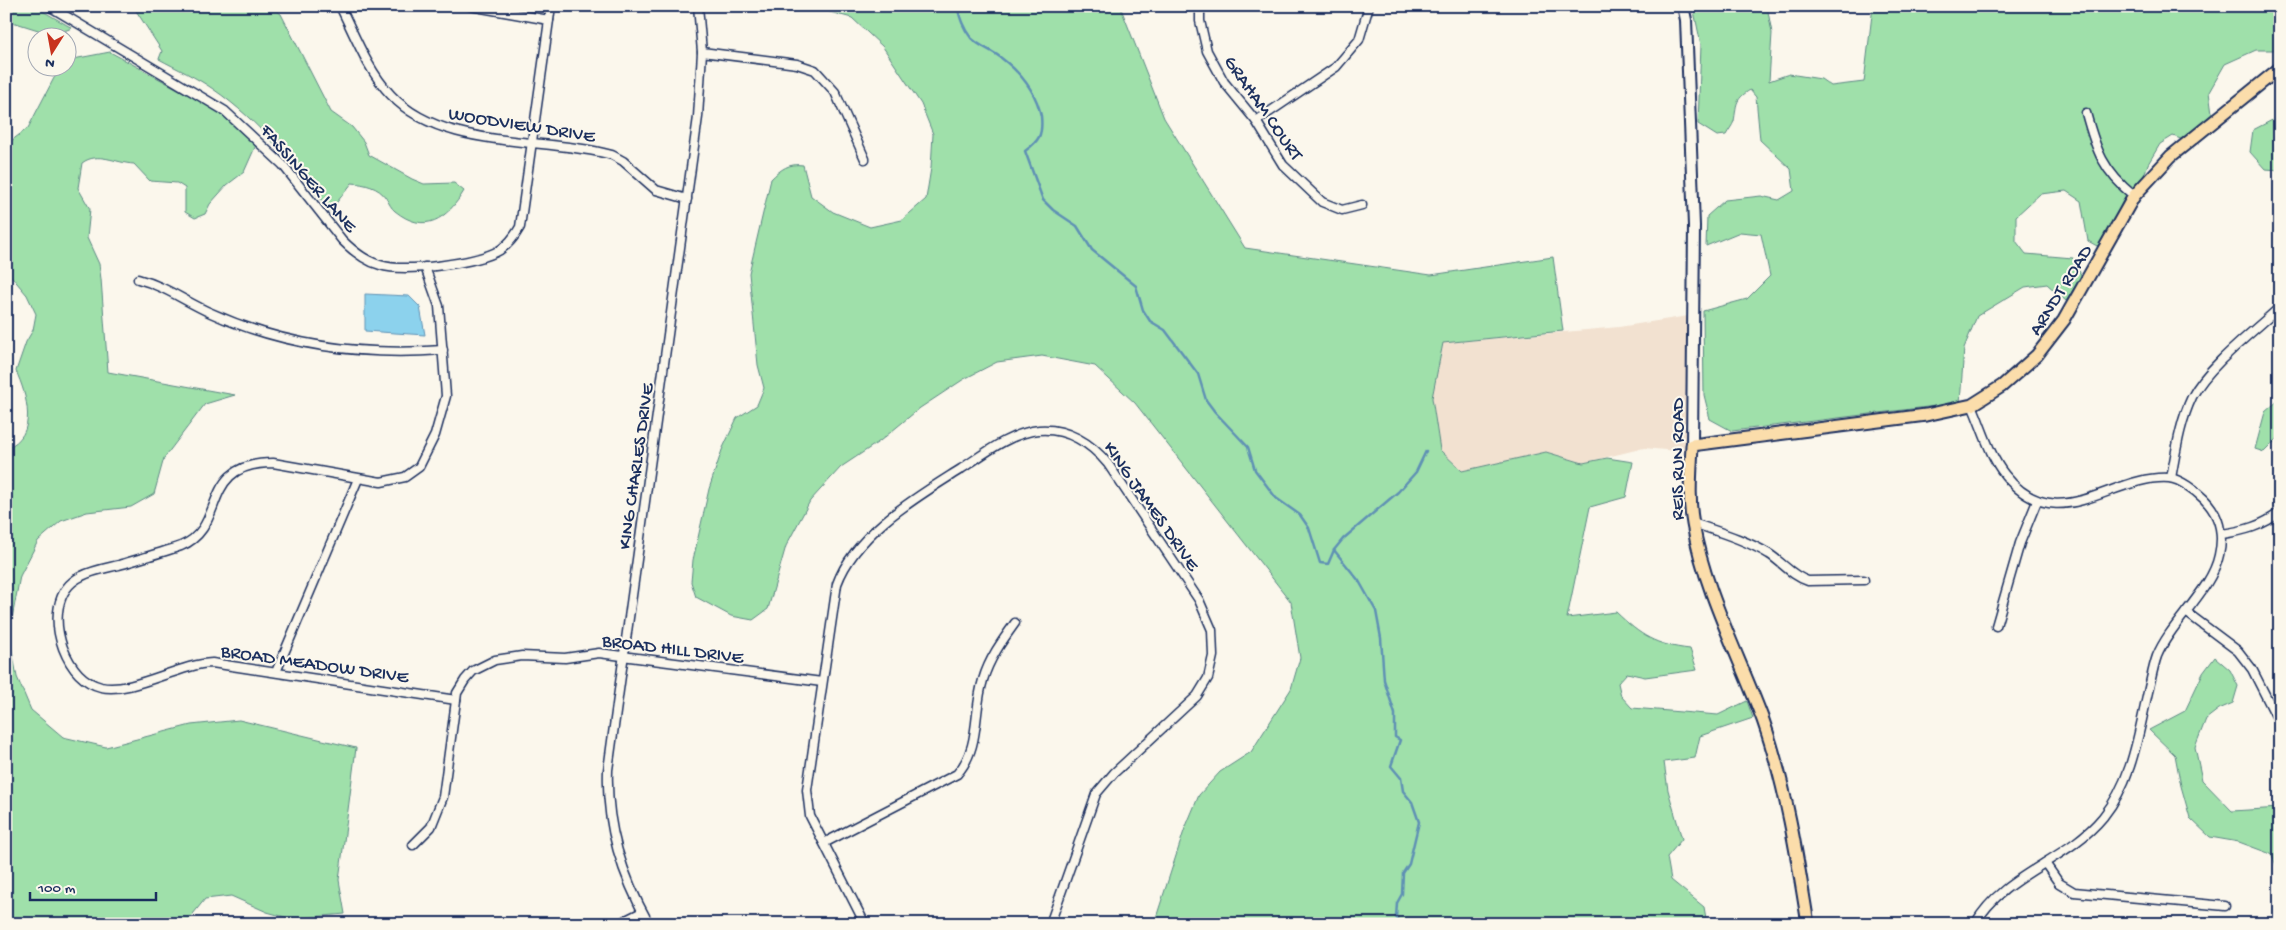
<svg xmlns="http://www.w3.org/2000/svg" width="2286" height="930" font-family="'Gochi Hand',sans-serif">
  <rect width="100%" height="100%" fill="#fbf7ec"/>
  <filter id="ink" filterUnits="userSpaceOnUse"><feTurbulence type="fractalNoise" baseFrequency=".02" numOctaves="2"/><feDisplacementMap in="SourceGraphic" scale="10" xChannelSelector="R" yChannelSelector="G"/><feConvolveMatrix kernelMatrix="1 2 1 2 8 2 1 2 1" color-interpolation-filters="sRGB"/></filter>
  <g filter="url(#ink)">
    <polygon fill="#f2e1d0" points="1688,316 1686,452 1644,448 1583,463 1546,452 1462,471 1440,450 1432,398 1443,343 1619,327"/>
    <g fill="#9fe0aa" stroke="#5d8884">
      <polygon points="6,6 34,6 72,28 54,35 16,23 6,23"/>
      <path d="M133,6H271L281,14L331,112L352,127L364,142L369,155L412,179L424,184L454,183L464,191C447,219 425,235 395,211C391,208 389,203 386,198C379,187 364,184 352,183L330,211C295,167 260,121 213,89C196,77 177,69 159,59L162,51Z"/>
      <path d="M807,6H1120L1164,118L1245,248L1431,275L1553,257L1563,331L1443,343L1432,398L1440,450L1462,471L1546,452L1583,463L1607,458L1633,462L1626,497L1590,507L1567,618L1616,612C1641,636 1655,645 1690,649L1697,670L1645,677L1627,673L1618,683L1621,696L1632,708L1718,715L1747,701L1753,718L1700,736L1695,758L1664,762L1668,790L1682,839L1667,857L1671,880L1704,907L1707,924H1154L1184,831L1199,795L1220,772L1251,752L1291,689L1300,658L1291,602L1135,403L1095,366L1042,356L997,362L964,379L920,408L880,441L841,467L810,501L786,546L768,609L753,620L731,616L696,597L691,582L693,560L709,489L722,450L737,418L757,405L764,388L758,365L749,273L771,179C781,169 789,163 803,165L811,196L833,212L870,227L902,220L926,199L931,168L933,134L921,104L883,47L852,18Z"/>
      <path d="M1693,6H1767L1772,33L1769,81L1789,74L1821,79L1831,86L1864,82L1873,6H2280V50H2256L2225,64L2209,92L2212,114L2183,140L2173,136L2160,144L2148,164L2143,178L2123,201L2106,238L2097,246L2088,241L2081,201L2066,191L2040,194L2016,216V241L2026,254L2073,258L2082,277L2066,301L2047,284L2025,287L1977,316L1964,348L1960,403L1732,431L1710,419L1704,395L1703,311L1747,299L1770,276L1761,234L1740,232L1706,246L1707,216L1725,200L1761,196L1779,200L1794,191L1791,169L1760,140L1756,97L1750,90C1734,100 1737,105 1734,121C1733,125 1728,131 1726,135L1717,136L1698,124L1701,45Z"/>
      <path d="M110,52L220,112L256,145L244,172L227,185L210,204L205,214L195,218L185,212V188L177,183L150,181L134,164C115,163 98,151 82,163L78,188L90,209L87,238L99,264L101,279L108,372L235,395L205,404L164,458L154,494L131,507L87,512L61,521L38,541L20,576L9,634L17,677L31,710L63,737L106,747L191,725L239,720L356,748L339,880L345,914L292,919L267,912L231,896L205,899L185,924H6V448C39,436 27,395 16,371L26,342L33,330L36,314L27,295L6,270V140L11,141L28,128L54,78L62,68H68V60Z"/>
      <polygon points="2280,116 2280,170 2265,169 2250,152 2253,130"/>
      <polygon points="2280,399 2280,436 2264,452 2255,449 2265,412"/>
      <polygon points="2215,657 2230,670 2238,686 2233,703 2219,709 2206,719 2195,747 2202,780 2232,811 2280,808 2280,874 2271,854 2239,842 2210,837 2190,818 2181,786 2175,755 2149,730 2185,711 2203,673"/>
    </g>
    <polygon fill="#8cd2ed" stroke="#5f91b4" points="365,294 409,296 420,307 425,335 365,331"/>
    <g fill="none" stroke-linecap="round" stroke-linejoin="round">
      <g stroke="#5f91b4" stroke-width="2.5">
        <path d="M957,6C960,18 963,28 971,38C979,46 991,50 1000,57C1020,72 1036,91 1041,116C1043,135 1039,141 1025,151L1043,200L1053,210L1077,226L1092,250L1136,286L1143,310L1150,321L1165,330L1198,374L1206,400L1215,412L1248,447L1255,470L1276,498L1300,515L1309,528L1320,563L1328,564L1334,550L1359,581L1376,611L1381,638L1384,680L1395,714V737L1400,740L1391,766L1401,778L1403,791L1412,802L1419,822L1409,864L1403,873L1402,894L1397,903L1396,917L1400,924"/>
        <polyline points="1334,550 1343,539 1398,492 1416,472 1426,451"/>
      </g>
      <defs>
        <g id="street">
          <path d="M49,6L225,111L283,165L342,240C353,251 365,261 380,265C405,273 478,263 500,250C509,244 515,236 520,227L551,6"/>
          <path d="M340,6C355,36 368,71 391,95C443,151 543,136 612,155L623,161L656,190L687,199"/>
          <polyline points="470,6 549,20"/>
          <polyline points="1200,6 1200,21 1207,51 1224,82 1256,121 1283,165 1322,202 1342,210 1362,205"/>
          <polyline points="702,52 797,64 815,70 835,92 865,159"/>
          <path d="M2086,113C2096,150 2103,171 2134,196"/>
          <polyline points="1256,121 1336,67 1359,40 1369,6"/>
          <path d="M425,267L439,306L446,396L435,435L419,467L405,477L381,482L273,463C198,463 229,526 181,546C160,553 139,559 119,565C107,568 94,570 82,576C54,589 54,623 63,648C70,666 81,682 101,687C132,694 179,664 212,663L456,700"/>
          <path d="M138,279C165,286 186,302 211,313C284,346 363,356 443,350"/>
          <path d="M1972,405C1982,427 1989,455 2005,475C2057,540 2111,474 2169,478C2180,479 2196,491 2204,499C2219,514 2224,534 2219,555C2212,590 2171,622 2157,656C2153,667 2151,680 2148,692C2138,736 2132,781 2103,817C2066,862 2004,873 1975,924"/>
          <path d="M2171,478C2176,451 2180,422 2192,397C2208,366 2254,331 2280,307"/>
          <path d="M1693,523C1719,532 1746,540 1769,554C1783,563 1792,576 1808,581L1864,580"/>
          <path d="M2222,534C2243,531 2263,526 2280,512"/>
          <polyline points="2186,612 2238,651 2252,669 2278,720 2280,730"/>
          <polyline points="1996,626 2020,543 2037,501"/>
          <polyline points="276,672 358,479"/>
          <path d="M824,843L957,774C981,747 973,712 983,680C989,659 1002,641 1015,623"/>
          <polyline points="413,845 431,827 443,797 457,693 465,680 473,671 495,660 522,656 565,658 599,653 822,682"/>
          <polyline points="2045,863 2059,883 2074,892 2225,906"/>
          <polyline points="618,924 642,912"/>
          <path d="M649,924C622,875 606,827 608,770L698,117L702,52L698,6"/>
          <path d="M865,924L810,816L807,790L837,584C856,532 917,497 961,469C985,453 1010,433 1039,430C1067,428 1091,443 1108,464L1199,600L1212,630L1213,656L1208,678L1197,696L1114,773L1096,794L1050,924"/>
          <polyline points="1808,924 1822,924"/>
        </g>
        <polyline id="secondary" points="1683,6 1686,20 1694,226 1692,445"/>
        <path id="primary" d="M1808,924C1797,855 1786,786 1763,720C1740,658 1704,590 1693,524C1688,498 1691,471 1692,445L1926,415L1972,405L2002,386L2037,355L2064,320L2134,196L2171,156L2280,68"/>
      </defs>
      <use href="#street" stroke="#1b2f5e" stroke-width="11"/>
      <use href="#secondary" stroke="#1b2f5e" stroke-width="14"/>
      <use href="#primary" stroke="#1b2f5e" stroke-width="15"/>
      <use href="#street" stroke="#fbf7ec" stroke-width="8"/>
      <use href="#secondary" stroke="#fbf7ec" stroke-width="10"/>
      <use href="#primary" stroke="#fbddab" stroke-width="11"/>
    </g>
  </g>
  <g text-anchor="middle" stroke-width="4" stroke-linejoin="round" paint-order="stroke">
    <g font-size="19" fill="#1b2f5e" stroke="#fbf7ec">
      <text transform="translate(1265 107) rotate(55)" y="7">GRAHAM COURT</text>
      <text transform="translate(522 123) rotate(9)" y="7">WOODVIEW DRIVE</text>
      <text transform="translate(310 177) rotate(49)" y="7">FASSINGER LANE</text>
      <text transform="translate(2059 289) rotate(-58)" y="7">ARNDT ROAD</text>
      <text transform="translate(1676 459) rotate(-90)" y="7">REIS RUN ROAD</text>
      <text transform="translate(634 466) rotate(-82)" y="7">KING CHARLES DRIVE</text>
      <text transform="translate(1153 505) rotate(55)" y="7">KING JAMES DRIVE</text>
      <text transform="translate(673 647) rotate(7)" y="7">BROAD HILL DRIVE</text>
      <text transform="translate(315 662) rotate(8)" y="7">BROAD MEADOW DRIVE</text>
    </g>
  </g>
  <rect width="2286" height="930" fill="none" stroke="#fbf7ec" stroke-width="25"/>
  <rect x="12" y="12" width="2261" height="905" fill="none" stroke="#1b2f5e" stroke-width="2" filter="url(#ink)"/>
  <g transform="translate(52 52) rotate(191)"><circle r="24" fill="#fbf7ec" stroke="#a1a7b3"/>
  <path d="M0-4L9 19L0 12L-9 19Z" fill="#c8321e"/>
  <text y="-8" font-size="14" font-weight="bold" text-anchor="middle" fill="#1b2f5e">N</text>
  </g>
  <path d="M30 892v8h126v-8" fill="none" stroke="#1b2f5e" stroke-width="2.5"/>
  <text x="38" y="892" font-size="15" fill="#1b2f5e" stroke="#fbf7ec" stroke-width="4" paint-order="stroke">100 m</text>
</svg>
